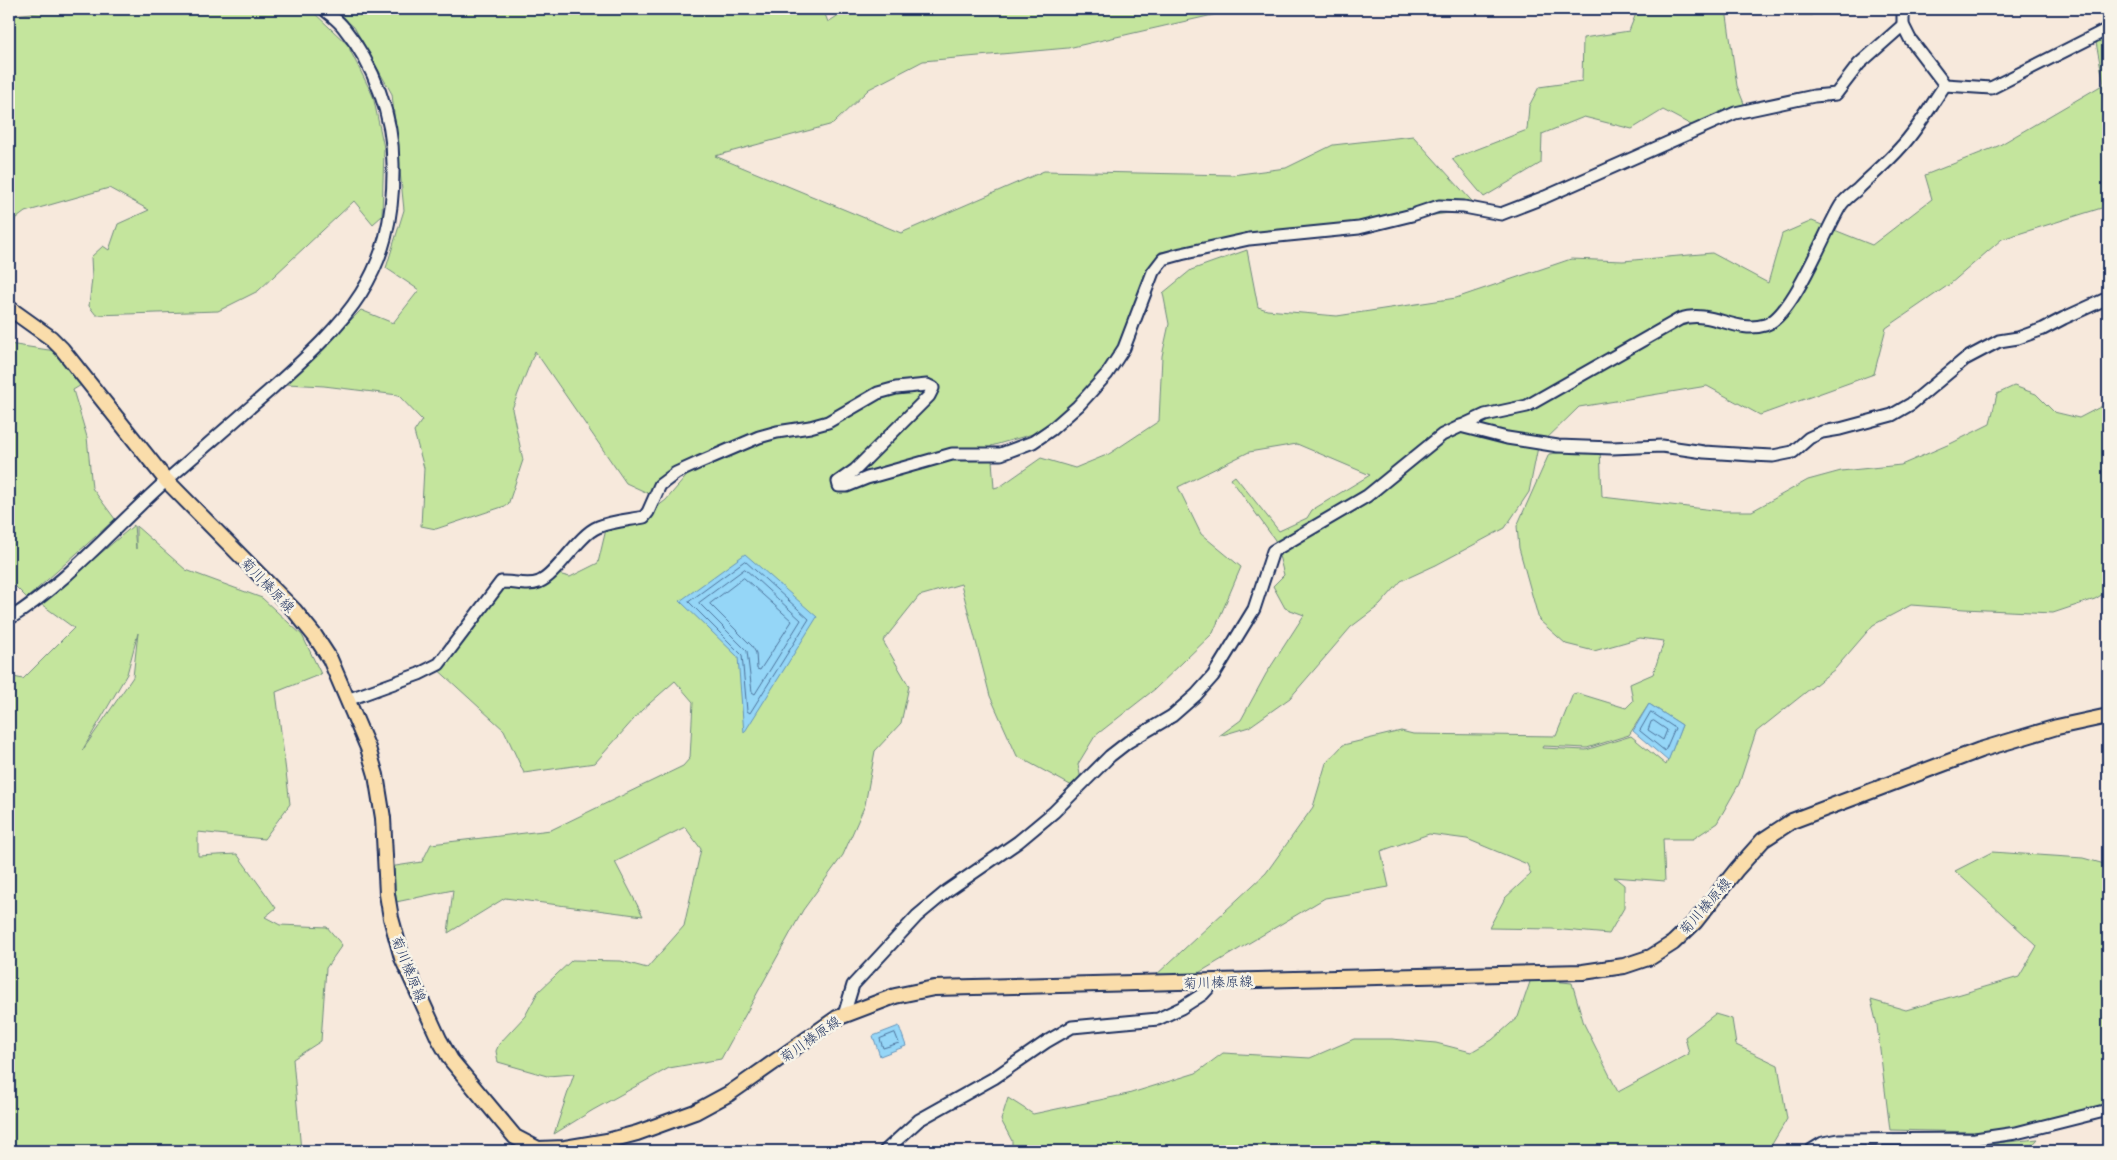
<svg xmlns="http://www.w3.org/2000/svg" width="2117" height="1160" font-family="'Balsamiq Sans','Klee One',sans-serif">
  <rect width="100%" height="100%" fill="#f7e9dc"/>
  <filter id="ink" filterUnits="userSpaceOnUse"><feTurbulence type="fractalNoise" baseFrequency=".02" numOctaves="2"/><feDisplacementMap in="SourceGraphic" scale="10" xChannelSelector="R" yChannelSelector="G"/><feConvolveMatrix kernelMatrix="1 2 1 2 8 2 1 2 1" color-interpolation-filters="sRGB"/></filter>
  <g filter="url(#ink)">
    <g fill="#c4e59d" stroke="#708a7e" fill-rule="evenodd">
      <polygon points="46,9 310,9 350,47 350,50 373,96 384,148 382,216 373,224 354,201 258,291 218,311 96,315 89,306 92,278 91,257 103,246 109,250 118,224 149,210 109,188 25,212 9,224 9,13 13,15 41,12"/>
      <polygon points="332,9 823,9 828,22 848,9 1223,9 1217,14 1068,48 923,61 869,89 833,124 715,156 901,233 1044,171 1232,175 1286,168 1333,145 1413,136 1479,209 1160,252 1126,344 1089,394 1043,431 991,446 994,488 1001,486 1041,458 1075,468 1109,454 1159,421 1162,356 1169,324 1163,293 1191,270 1247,250 1258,307 1267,310 1337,316 1456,298 1571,259 1623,261 1712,253 1768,283 1782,234 1812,221 1872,245 1932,199 1925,175 1998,146 2104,84 2094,32 2108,29 2108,206 2002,239 1950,284 1886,328 1874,374 1760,415 1707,386 1579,407 1538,447 1529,492 1505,528 1436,565 1401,581 1380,605 1351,627 1290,698 1249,727 1219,736 1241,720 1266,674 1304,615 1285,608 1273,586 1284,575 1275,540 1231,479 1235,476 1279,531 1307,518 1312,510 1370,475 1297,444 1249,452 1178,487 1201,534 1241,567 1213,633 1155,689 1095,736 1078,764 1081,780 1074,787 1017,756 990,696 961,584 919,596 883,641 909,686 901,723 875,751 865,805 843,855 803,910 721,1059 669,1068 593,1110 554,1134 574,1074 547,1076 498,1062 496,1051 499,1044 525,1016 538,992 572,960 621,961 647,968 684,926 701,849 685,827 615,862 643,916 505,898 448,933 453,890 396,902 389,867 422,862 431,844 551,830 683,766 690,758 693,702 675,681 642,710 595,763 524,773 504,730 434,666 501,582 530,585 546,571 570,577 598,563 607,525 644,517 666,500 696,465 654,496 626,483 535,351 512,409 523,460 508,505 436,529 421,526 424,468 414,432 422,420 398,395 324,386 287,384 361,310 393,323 419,290 386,268 404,210 392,94 354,27"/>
      <polygon points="1634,9 1726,9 1737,86 1745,106 1695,127 1663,110 1632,129 1584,117 1542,134 1541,163 1484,197 1452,159 1527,130 1529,106 1539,87 1582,81 1583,38 1629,31 1637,11"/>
      <polygon points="1788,9 1816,9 1812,15 1791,15"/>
      <polygon points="9,344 62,352 83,384 73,390 87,437 92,488 115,519 27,598 9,580"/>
      <path d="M2014,386L2036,394L2054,412L2079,418L2108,403V591L2095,599L2053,613L1964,609L1911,605L1873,625L1835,669L1756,732L1739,784L1717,823L1693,839H1663L1665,881L1614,877L1624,885V908L1609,934L1552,929L1489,928L1505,898L1531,874L1527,864L1467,839L1429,834L1381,851L1389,887L1325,898L1190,978L1155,976L1266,873L1313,807L1326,763L1343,745L1401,731L1413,734L1556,736L1573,694L1577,693L1626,708L1633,701L1630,684L1653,674L1664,641L1640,638L1594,651L1566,644L1539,620L1519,548L1517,526L1549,454L1600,448L1602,497L1722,511H1752L1808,480L1841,471L1901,465L1952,443L1990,424L1997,394ZM1649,704L1682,725L1666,765L1631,736L1586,750L1542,748L1543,746L1587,748L1629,735Z"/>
      <path d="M134,525L136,549V526L186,570L262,598L302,635L321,674L276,692L290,804L264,839L198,832V856L237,854L276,908L265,917L280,925L327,927L342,945L326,968L321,1041L293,1059L301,1151H9V676L23,679L74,628L41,604ZM138,633L133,677L82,751L127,674Z"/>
      <polygon points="1992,852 2083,858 2108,865 2108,1107 2016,1133 1890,1130 1877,1025 1871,1000 1906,1010 2019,977 2037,946 1955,871"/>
      <polygon points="1531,979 1572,983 1584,1024 1618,1092 1689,1054 1685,1037 1715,1014 1732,1019 1736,1045 1778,1065 1787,1119 1768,1151 1005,1151 1012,1146 1012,1141 1001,1120 1008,1098 1033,1114 1128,1094 1196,1073 1223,1053 1310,1058 1354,1039 1392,1039 1436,1043 1471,1052 1492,1040 1518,1017"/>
      <polygon points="2038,1139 2027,1151 1935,1151 1935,1149"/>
    </g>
    <g fill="#95d6f7" stroke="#6493ba">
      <polygon points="745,554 817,617 744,733 738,657 680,601"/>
      <polygon points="1649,704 1682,725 1668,761 1633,731"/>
      <polygon points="899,1026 906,1046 880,1056 873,1036"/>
    </g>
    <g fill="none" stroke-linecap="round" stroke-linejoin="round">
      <g stroke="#4c729b" stroke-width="1">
        <polygon points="745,561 809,619 750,713 747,711 742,655 689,602"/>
        <polygon points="745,569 801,620 755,694 752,692 747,651 699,603"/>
        <polygon points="744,578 792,621 760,670 757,669 756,653 752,646 710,604"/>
        <polygon points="1651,712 1675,728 1665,751 1640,731"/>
        <polygon points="1654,721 1667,730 1663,740 1648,730 1651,722"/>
        <polygon points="895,1033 899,1043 883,1048 880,1039"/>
      </g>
      <defs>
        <g id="minor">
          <polyline points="1903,9 1903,25 1910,39 1945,85 1991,88 2108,29"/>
          <polyline points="1460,426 1507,438 1558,446 1612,448 1662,446 1704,452 1752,455 1773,456 1793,452 1809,438 1822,432 1840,429 1892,415 1911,404 1965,359 1999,341 2018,338 2043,329 2064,318 2108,298"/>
          <path d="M9,619C68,582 115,526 167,480C201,450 235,421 269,391C347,321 395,276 393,164C393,116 374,65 344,28C338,20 330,15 324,9"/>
          <path d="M347,700L419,674L439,664L501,582C514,581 527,587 539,582C557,575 578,535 598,527C612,521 629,520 644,517L648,512L660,485L676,473L698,463L759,437L777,432L810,427L828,422L878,393L896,388L927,385L933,388L929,396L855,470L838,482L839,486H847L867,478L952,454H1001L1033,442L1052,429L1078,406L1107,374L1124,348L1153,272L1163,259L1181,254L1249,239L1359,228L1412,215L1439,206L1464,207L1501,214L1545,197L1735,113L1814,96L1836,94L1859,64L1903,25"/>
          <path d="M844,1015L853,985L917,916L947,891L1018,842L1054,812L1110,756L1128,742L1172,716L1196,695L1213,676L1254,609L1273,551L1367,496L1442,435L1485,415L1527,406L1680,319C1712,309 1735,334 1765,325C1793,317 1825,230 1841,205C1845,199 1852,194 1858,189C1872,175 1888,162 1901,147C1918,129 1931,105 1945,85"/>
          <polyline points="885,1151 919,1120 994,1078 1046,1042 1072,1027 1158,1019 1181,1008 1203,994 1214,982"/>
          <polyline points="1810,1151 1823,1143 1839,1140 1975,1139 2016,1133 2108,1110"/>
        </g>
        <polyline id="major" points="9,308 51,338 62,349 166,480 294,610 315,636 330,659 368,748 376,775 383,818 387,894 391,918 402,958 439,1039 451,1060 515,1137 538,1149 565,1148 607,1141 637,1133 695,1112 730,1093 837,1018 895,996 934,988 1583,972 1624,966 1651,957 1673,943 1695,922 1737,869 1763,840 1792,821 1980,750 2057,727 2108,716"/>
      </defs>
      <use href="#minor" stroke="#1b2f5e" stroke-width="15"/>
      <use href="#major" stroke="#1b2f5e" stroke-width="18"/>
      <use href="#minor" stroke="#f7f3e8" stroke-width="11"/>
      <use href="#major" stroke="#faddab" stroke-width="14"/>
    </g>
  </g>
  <g text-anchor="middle" stroke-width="5" stroke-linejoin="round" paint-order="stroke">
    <g font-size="14" fill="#1b2f5e" stroke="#f7f3e8">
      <text transform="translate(268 585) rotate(46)" y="5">菊川榛原線</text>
      <text transform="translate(1705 906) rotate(-49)" y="5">菊川榛原線</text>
      <text transform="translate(409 969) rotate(68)" y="5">菊川榛原線</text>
      <text transform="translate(1218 982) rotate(-2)" y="5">菊川榛原線</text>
      <text transform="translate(810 1039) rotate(-35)" y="5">菊川榛原線</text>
    </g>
  </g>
  <rect width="2117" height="1160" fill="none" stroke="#f7f3e8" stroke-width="30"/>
  <rect x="15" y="15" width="2087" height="1130" fill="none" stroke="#1b2f5e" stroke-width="2" filter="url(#ink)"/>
</svg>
